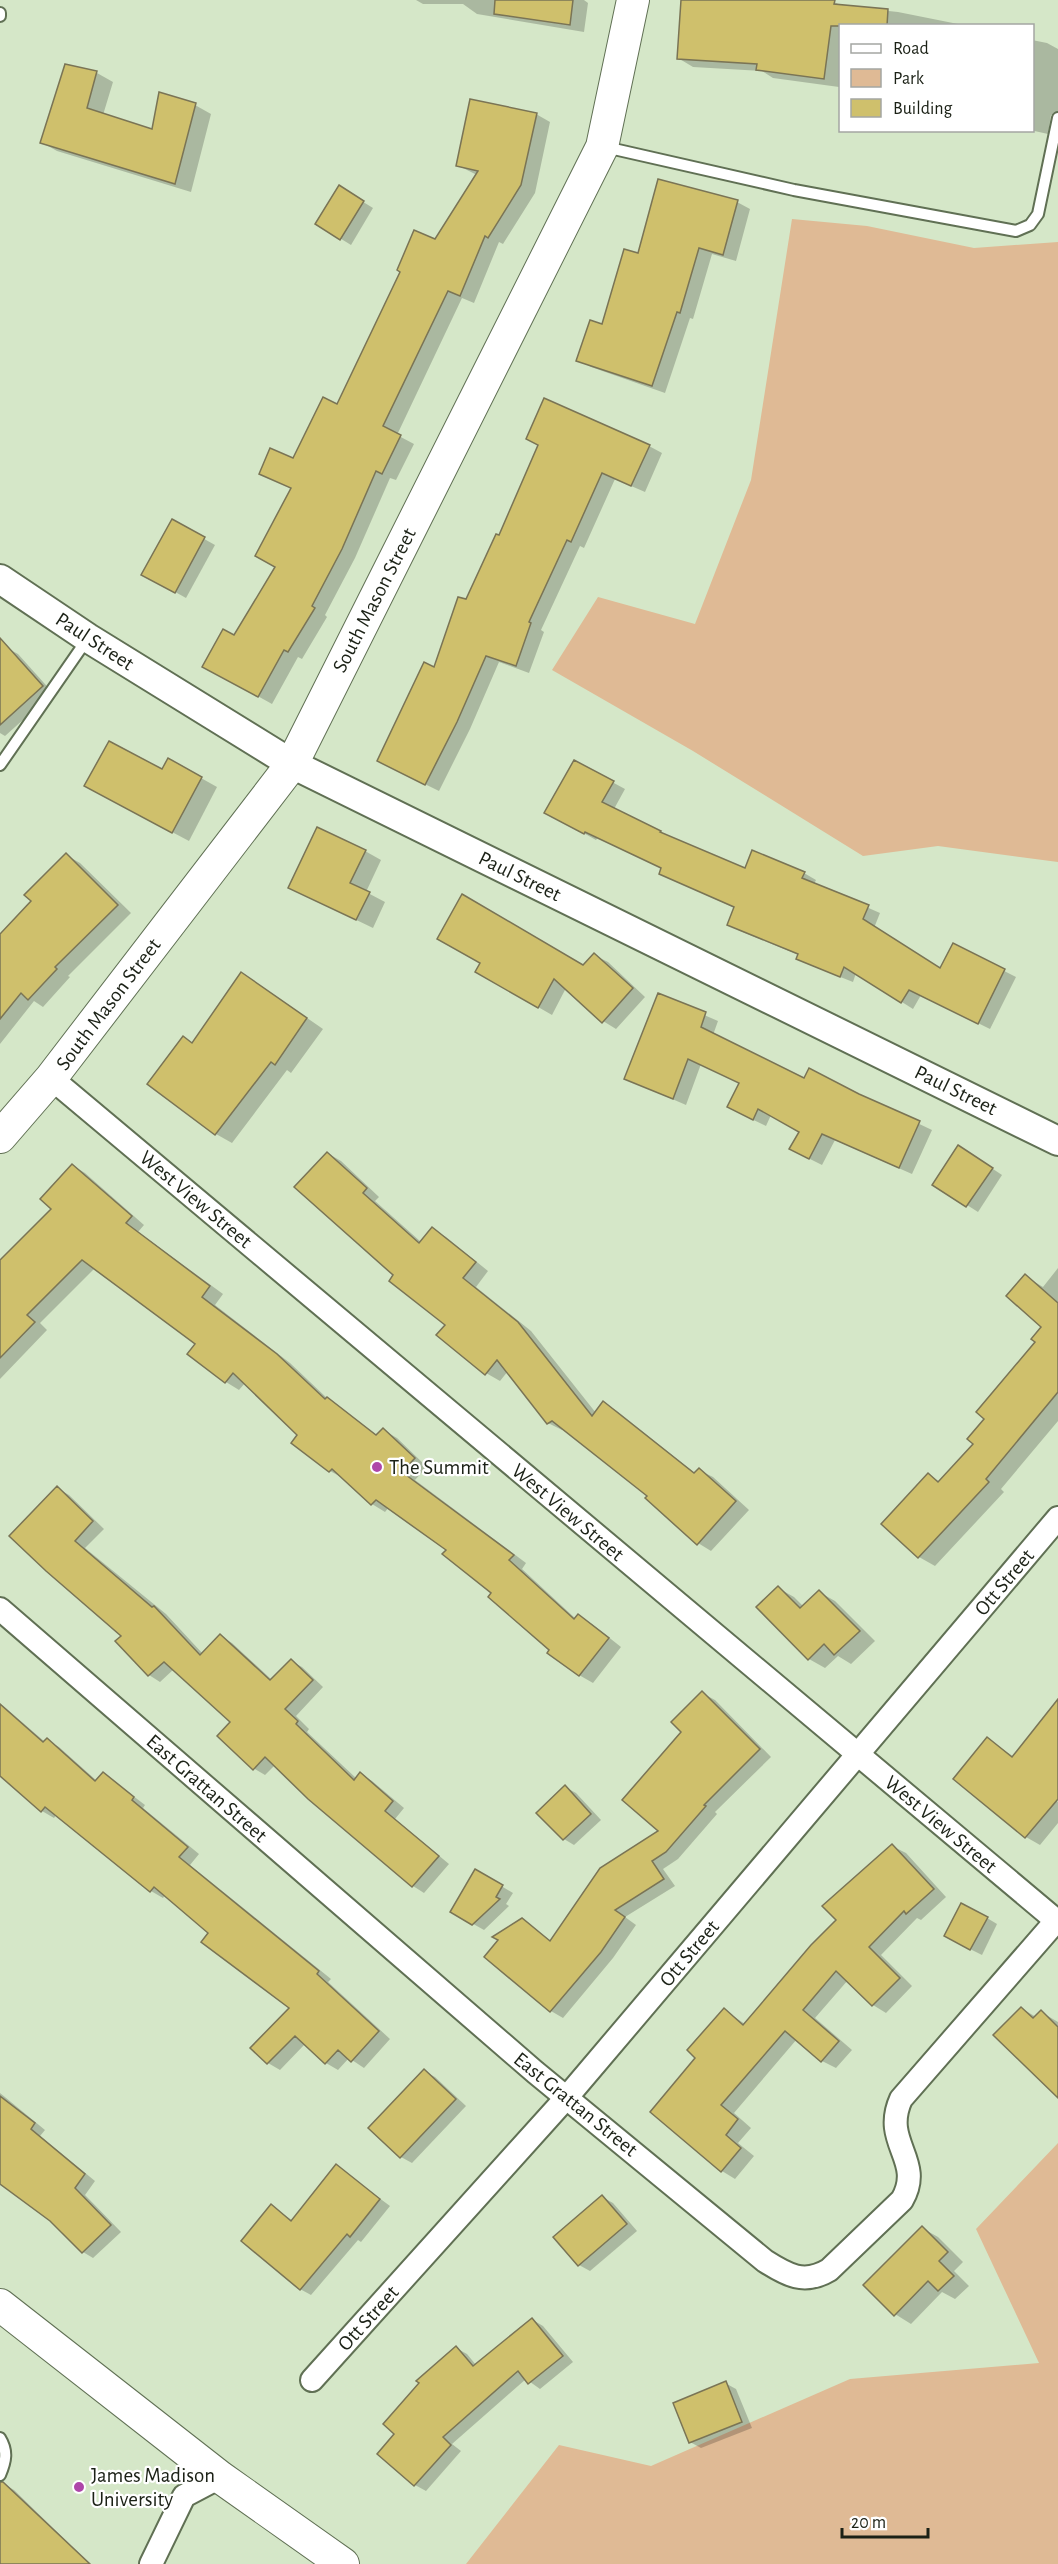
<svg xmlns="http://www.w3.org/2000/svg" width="1058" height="2564" font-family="'Alegreya Sans',sans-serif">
  <rect width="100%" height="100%" fill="#d5e7c8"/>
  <g fill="#dfba95">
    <polygon points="792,219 867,226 974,248 1058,242 1058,862 938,846 863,856 693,751 552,670 598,597 695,624 751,480"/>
    <polygon points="1058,2143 1058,2564 466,2564 559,2445 651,2466 850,2379 1039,2363 976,2229"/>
  </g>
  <g fill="#0003">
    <polygon points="416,0 584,0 588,3 584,32 477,14 463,4 423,4"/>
    <polygon points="682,0 821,0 834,2 842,6 898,12 968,26 840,26 839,87 773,78 762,71 693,67 678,58"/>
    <polygon points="1032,40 1047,43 1058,49 1058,116 1051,115 1048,134 1030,130 1032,130"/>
    <polygon points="66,66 97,73 113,82 103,115 153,131 195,105 211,114 191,192 57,151 41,142"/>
    <polygon points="536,114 550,122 535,193 503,244 499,242 474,303 462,298 397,435 414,444 396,480 390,478 355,558 325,615 327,617 302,659 298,657 272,704 204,666 235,637 277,567 292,489 260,473 294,460 337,406 477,175 457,165"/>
    <polygon points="339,187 373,208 351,245 317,224"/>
    <polygon points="737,202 750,209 736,261 712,254 693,319 690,318 665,393 591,367 578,360 603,326 639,255"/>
    <polygon points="540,445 649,446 662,453 645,492 615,479 584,548 580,546 541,630 544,632 529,673 499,662 470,729 439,791 392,768 434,669 499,537"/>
    <polygon points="172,521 215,545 186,598 143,574"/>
    <polygon points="7,648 18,654 53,693 5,736 0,733 0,655"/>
    <polygon points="575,762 625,789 614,809 672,839 746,870 804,873 816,880 814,884 880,913 874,928 941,969 953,945 1016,977 990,1029 921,995 913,1009 856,973 853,982 810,965 798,958 799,955 740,931 729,925 735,908 673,880 661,873 663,869 598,837 596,840 546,812"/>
    <polygon points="162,771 201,778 217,787 189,841 102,795"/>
    <polygon points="365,851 381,860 366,892 385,902 373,928 290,888"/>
    <polygon points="66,855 80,863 131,913 68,976 70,977 43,1007 34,1001 0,1044 0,936 33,901"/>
    <polygon points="594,955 608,962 645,997 616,1029 603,1021 566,988 552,1015 477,972 583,967"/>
    <polygon points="258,984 323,1029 291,1073 287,1070 232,1143 216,1134 150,1083"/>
    <polygon points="658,995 718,1021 713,1035 804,1080 858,1095 932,1130 912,1174 835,1140 822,1165 804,1156 801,1131 771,1115 766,1126 741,1114 740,1083 701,1064 686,1105 626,1079"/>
    <polygon points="327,1153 341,1161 379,1197 375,1201 421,1242 432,1229 446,1237 488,1271 476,1287 531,1331 596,1413 604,1403 617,1411 696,1474 699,1470 713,1477 749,1510 711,1551 698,1543 649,1495 564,1429 562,1430 548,1423 508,1371 500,1381 486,1373 438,1335 447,1325 395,1275"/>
    <polygon points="969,1153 1002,1175 978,1212 934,1184"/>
    <polygon points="72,1165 85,1173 144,1225 138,1232 223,1294 215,1305 290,1363 329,1400 378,1436 383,1430 397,1438 427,1467 415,1480 526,1563 522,1569 576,1619 578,1616 592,1624 621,1647 593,1683 579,1675 552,1650 448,1549 389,1507 385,1512 372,1504 343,1478 330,1471 299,1435 245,1383 239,1390 226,1382 189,1354 197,1344 95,1268 40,1323 47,1330 0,1379 0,1262 53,1209"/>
    <polygon points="1058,1268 1058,1421 1001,1489 1004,1492 935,1566 919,1557 883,1524 929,1475 940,1482 976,1444 986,1418 1037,1342 1044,1327 1025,1276 1043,1287"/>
    <polygon points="57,1488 69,1495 104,1529 85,1548 166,1614 203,1654 220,1636 232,1643 272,1680 291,1661 302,1667 323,1687 296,1716 309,1729 307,1732 357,1779 361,1774 372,1781 404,1808 395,1819 449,1864 424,1893 413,1886 275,1765 265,1775 253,1768 232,1722 174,1669 160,1682 149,1675 123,1636 47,1570"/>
    <polygon points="778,1588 794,1597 804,1607 819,1592 835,1601 875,1641 851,1664 838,1656 825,1668 809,1659"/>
    <polygon points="702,1693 715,1700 771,1757 715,1812 717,1814 678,1859 663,1869 675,1886 625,1917 636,1925 613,1958 563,2018 551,2011 522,1919 551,1941 661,1831 683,1732"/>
    <polygon points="1058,1702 1058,1795 1055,1799 1058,1802 1058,1823 1040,1845 1026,1837 955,1779 988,1739 1014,1757"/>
    <polygon points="0,1703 45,1742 47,1740 59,1747 97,1781 103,1773 145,1805 143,1808 199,1854 190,1865 331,1979 328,1982 390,2039 364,2068 349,2058 338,2070 326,2063 305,2044 280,2070 268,2063 292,2007 165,1895 163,1898 151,1891 57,1814 54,1818 42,1811 0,1773"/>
    <polygon points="565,1787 576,1793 601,1820 574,1845 564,1839"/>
    <polygon points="892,1846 906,1853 946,1897 921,1920 917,1918 881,1955 912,1986 886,2013 873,2005 848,1980 815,2018 852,2050 836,2068 822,2061 797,2039 734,2113 751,2128 738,2143 754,2156 735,2179 722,2171 652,2111 697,2057 724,2010 745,2024 838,1920"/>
    <polygon points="476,1871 513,1893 506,1904 509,1906 484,1930 452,1912"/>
    <polygon points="987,1918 997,1924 982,1955 956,1942"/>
    <polygon points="1021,2008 1036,2017 1041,2012 1058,2022 1058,2096"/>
    <polygon points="424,2071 435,2077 466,2106 412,2163 401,2157"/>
    <polygon points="0,2093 45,2130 40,2136 95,2181 85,2195 121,2232 93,2258 83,2252 51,2219 0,2178"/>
    <polygon points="336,2166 390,2206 361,2242 358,2240 311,2295 300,2289 272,2206 293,2221"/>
    <polygon points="602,2197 613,2203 637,2231 590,2271 579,2265 555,2237"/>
    <polygon points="922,2228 938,2237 963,2262 954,2271 969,2286 955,2299 942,2292 911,2324 895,2314"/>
    <polygon points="533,2320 543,2326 573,2362 540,2389 526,2379 452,2444 461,2451 426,2491 415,2485 379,2453 396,2434 456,2348 467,2354 476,2365"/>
    <polygon points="725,2383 736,2389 752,2428 701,2448 690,2442"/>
    <polygon points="0,2476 4,2484 14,2490 90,2564 0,2564"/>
  </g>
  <g fill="#cfc06c" stroke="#7a7455" stroke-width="1.5">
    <polygon points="495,0 573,0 570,25 494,14"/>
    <polygon points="681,0 835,0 834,4 888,9 887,26 831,26 824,79 756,70 757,64 677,59"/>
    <polygon points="65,64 97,71 87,108 152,129 159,92 196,103 175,184 40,143"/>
    <polygon points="470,99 537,113 521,185 488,238 485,236 460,296 448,291 383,426 401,435 382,474 376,471 342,549 312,606 315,608 288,652 284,650 258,697 202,667 223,629 234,635 275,567 255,556 291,488 259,474 270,448 293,458 323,397 337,404 400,272 397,270 414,230 435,239 478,171 456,166"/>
    <polygon points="658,179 738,200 723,255 699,248 680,313 677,312 652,386 576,361 590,320 602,324 624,249 638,253"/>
    <polygon points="339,185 364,201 340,240 315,224"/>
    <polygon points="544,398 650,445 631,486 602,473 571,542 567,540 529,622 531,623 516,666 486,656 457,722 425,785 377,761 424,662 434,667 458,597 466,599 496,534 499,535 538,445 526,439"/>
    <polygon points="172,519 205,537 175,593 141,575"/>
    <polygon points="0,638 43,686 0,725"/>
    <polygon points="109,741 162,769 168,758 202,777 172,833 84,786"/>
    <polygon points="574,760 614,781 602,802 661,831 660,832 745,868 752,850 805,872 802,878 869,905 863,919 940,968 953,943 1005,969 978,1024 909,990 901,1003 844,967 840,977 796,959 798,954 727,925 734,907 659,874 661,868 585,832 584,834 544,813"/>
    <polygon points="317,827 366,850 350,883 370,892 356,920 288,888"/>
    <polygon points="66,853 118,905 55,967 57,969 28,1000 21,993 0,1019 0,934 31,901 24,895"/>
    <polygon points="462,894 583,965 594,953 633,988 602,1023 554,979 538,1008 475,972 480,963 437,939"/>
    <polygon points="241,972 307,1018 275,1065 271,1062 215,1135 147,1084 183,1036 192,1043"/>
    <polygon points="658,993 706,1012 701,1027 804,1078 809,1068 859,1094 920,1121 899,1168 822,1134 809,1159 789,1149 799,1132 758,1109 753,1120 727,1107 739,1083 688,1059 673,1099 624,1079"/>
    <polygon points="958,1145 993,1168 966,1207 932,1185"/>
    <polygon points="327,1152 367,1188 363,1193 419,1243 432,1227 476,1262 463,1278 518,1322 592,1416 603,1401 694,1473 699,1468 736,1501 697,1545 645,1498 647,1496 552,1421 547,1424 497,1360 485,1375 436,1335 445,1325 389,1281 393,1275 294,1187"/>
    <polygon points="72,1164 132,1216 126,1223 210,1286 202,1297 277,1354 325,1399 327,1397 376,1435 383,1428 415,1458 402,1472 514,1555 509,1560 574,1619 578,1614 609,1638 579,1676 547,1653 549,1650 488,1597 491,1593 442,1554 446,1550 376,1500 371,1505 332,1469 329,1472 291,1443 297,1435 233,1373 225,1383 187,1354 195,1344 82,1260 27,1315 35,1322 0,1358 0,1260 51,1209 40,1199"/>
    <polygon points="1025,1274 1058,1303 1058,1392 986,1479 989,1482 918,1558 881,1524 928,1473 938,1482 973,1444 967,1439 984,1419 976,1412 1035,1342 1031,1339 1041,1327 1006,1296"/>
    <polygon points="57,1486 93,1521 75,1541 152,1607 154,1606 200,1655 220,1634 270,1680 291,1659 313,1680 285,1709 298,1721 296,1724 354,1780 360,1772 393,1801 385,1811 439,1856 412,1887 308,1799 265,1757 253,1770 217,1736 230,1722 164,1662 148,1676 115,1641 121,1636 46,1571 9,1536"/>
    <polygon points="778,1586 800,1608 819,1590 860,1631 834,1655 824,1644 808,1660 756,1607"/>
    <polygon points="702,1691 760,1749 704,1805 706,1806 666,1852 652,1861 664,1879 615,1910 625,1917 601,1952 550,2012 484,1957 498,1940 492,1937 522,1918 550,1941 600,1868 658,1831 622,1800 681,1732 671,1722"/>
    <polygon points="1058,1699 1058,1799 1025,1838 953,1779 987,1737 1012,1757"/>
    <polygon points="0,1704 43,1742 47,1738 95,1781 103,1772 134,1797 132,1800 188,1847 179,1857 319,1971 317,1974 379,2031 351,2062 338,2050 325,2064 295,2036 267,2064 250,2048 289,2008 201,1942 208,1933 154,1887 150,1892 45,1807 41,1812 0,1776"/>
    <polygon points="565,1785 591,1814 563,1840 536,1813"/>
    <polygon points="892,1844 934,1889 906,1914 904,1911 869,1947 900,1978 872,2006 836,1971 803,2010 839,2041 821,2062 785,2031 721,2105 738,2119 726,2135 741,2148 721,2172 650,2112 695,2058 687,2050 724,2008 743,2025 811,1945 836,1920 822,1906"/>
    <polygon points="475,1869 503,1885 496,1897 500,1899 472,1925 450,1912"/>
    <polygon points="961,1903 988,1917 970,1950 944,1936"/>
    <polygon points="1021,2007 1033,2018 1041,2010 1058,2027 1058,2098 993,2035"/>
    <polygon points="424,2069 456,2099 400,2158 368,2128"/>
    <polygon points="0,2096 35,2123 31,2129 85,2174 75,2188 111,2225 82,2253 50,2221 0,2184"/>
    <polygon points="336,2164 380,2199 350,2237 347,2234 300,2290 241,2241 271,2204 291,2221"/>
    <polygon points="602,2195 627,2224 578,2266 553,2237"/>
    <polygon points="922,2226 948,2252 939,2261 954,2276 938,2291 928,2281 894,2316 863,2285"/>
    <polygon points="532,2318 563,2356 528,2384 518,2371 443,2437 451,2445 414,2486 377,2454 394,2434 383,2424 419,2383 416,2381 456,2346 473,2366"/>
    <polygon points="726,2381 742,2422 689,2443 673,2403"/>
    <polygon points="0,2482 3,2482 90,2564 0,2564"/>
  </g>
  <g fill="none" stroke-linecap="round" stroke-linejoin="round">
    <defs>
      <g id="service">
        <polyline points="0,13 0,16"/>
        <polyline points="605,147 794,190 1016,231 1030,225 1038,214 1058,118"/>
        <polyline points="0,765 88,638"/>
        <path d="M0,2438C8,2451 6,2461 0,2475"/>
      </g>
      <g id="minor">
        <polyline points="51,1078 1058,1922"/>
        <path d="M0,1609L535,2072L765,2261C787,2275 804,2285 829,2270L902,2200C925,2160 881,2143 901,2099L1056,1921"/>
        <polyline points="312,2380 567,2097 1058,1518"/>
        <polyline points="151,2564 184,2496 220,2477"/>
      </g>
      <polyline id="tertiary" points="0,579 88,638 292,764 1058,1141"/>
      <g id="secondary">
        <polyline points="0,1137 51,1078 292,764 602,147 633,0"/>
        <polyline points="0,2305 220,2477 343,2564"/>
      </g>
    </defs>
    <use href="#service" stroke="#607054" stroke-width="14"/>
    <use href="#minor" stroke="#607054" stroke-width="26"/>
    <use href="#tertiary" stroke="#607054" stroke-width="32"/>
    <use href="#secondary" stroke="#607054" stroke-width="34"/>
    <use href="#service" stroke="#fff" stroke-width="10"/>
    <use href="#minor" stroke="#fff" stroke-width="22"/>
    <use href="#tertiary" stroke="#fff" stroke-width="28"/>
    <use href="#secondary" stroke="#fff" stroke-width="32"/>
  </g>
  <g fill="#ae46a9" stroke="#fff" stroke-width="2">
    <circle cx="377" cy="1467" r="6"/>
    <circle cx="79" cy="2487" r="6"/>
  </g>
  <g text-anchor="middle" stroke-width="4.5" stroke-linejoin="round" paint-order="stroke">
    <g font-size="21" fill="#1b2116" stroke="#fff">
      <text transform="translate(374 600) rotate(-63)" y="7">South Mason Street</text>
      <text transform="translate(95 641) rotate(33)" y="7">Paul Street</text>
      <text transform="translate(520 876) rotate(26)" y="7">Paul Street</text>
      <text transform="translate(108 1004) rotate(-53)" y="7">South Mason Street</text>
      <text transform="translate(956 1090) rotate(26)" y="7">Paul Street</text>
      <text transform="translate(196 1199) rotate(40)" y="7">West View Street</text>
      <text transform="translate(568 1512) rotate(40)" y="7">West View Street</text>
      <text transform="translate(1004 1582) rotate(-50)" y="7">Ott Street</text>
      <text transform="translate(207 1788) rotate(41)" y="7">East Grattan Street</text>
      <text transform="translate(941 1824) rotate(40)" y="7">West View Street</text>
      <text transform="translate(689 1953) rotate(-50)" y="7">Ott Street</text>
      <text transform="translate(576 2104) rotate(39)" y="7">East Grattan Street</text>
      <text transform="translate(368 2318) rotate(-48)" y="7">Ott Street</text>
    </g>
    <g font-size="21" fill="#1b2116" stroke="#fff" text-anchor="start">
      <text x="389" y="1474">The Summit</text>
      <text x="91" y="2482">James Madison<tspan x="91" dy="24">University</tspan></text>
    </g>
  </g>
  <rect x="839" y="24" width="195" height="108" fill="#ffffff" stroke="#a4a6a2" stroke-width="1.5"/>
  <rect x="851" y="44" width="30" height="9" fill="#ffffff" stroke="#a4a6a2" stroke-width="1.5"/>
  <text x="893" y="54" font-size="18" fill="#1b2116">Road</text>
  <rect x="851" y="69" width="30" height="18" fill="#dfba95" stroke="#a4a6a2" stroke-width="1.5"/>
  <text x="893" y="84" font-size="18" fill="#1b2116">Park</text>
  <rect x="851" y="99" width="30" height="18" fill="#cfc06c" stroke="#a4a6a2" stroke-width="1.5"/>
  <text x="893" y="114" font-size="18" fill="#1b2116">Building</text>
  <path d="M842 2528v9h86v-9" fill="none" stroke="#1b2116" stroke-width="3"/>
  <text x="851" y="2528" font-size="18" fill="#1b2116" stroke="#ffffff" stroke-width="4.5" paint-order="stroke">20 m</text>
</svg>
